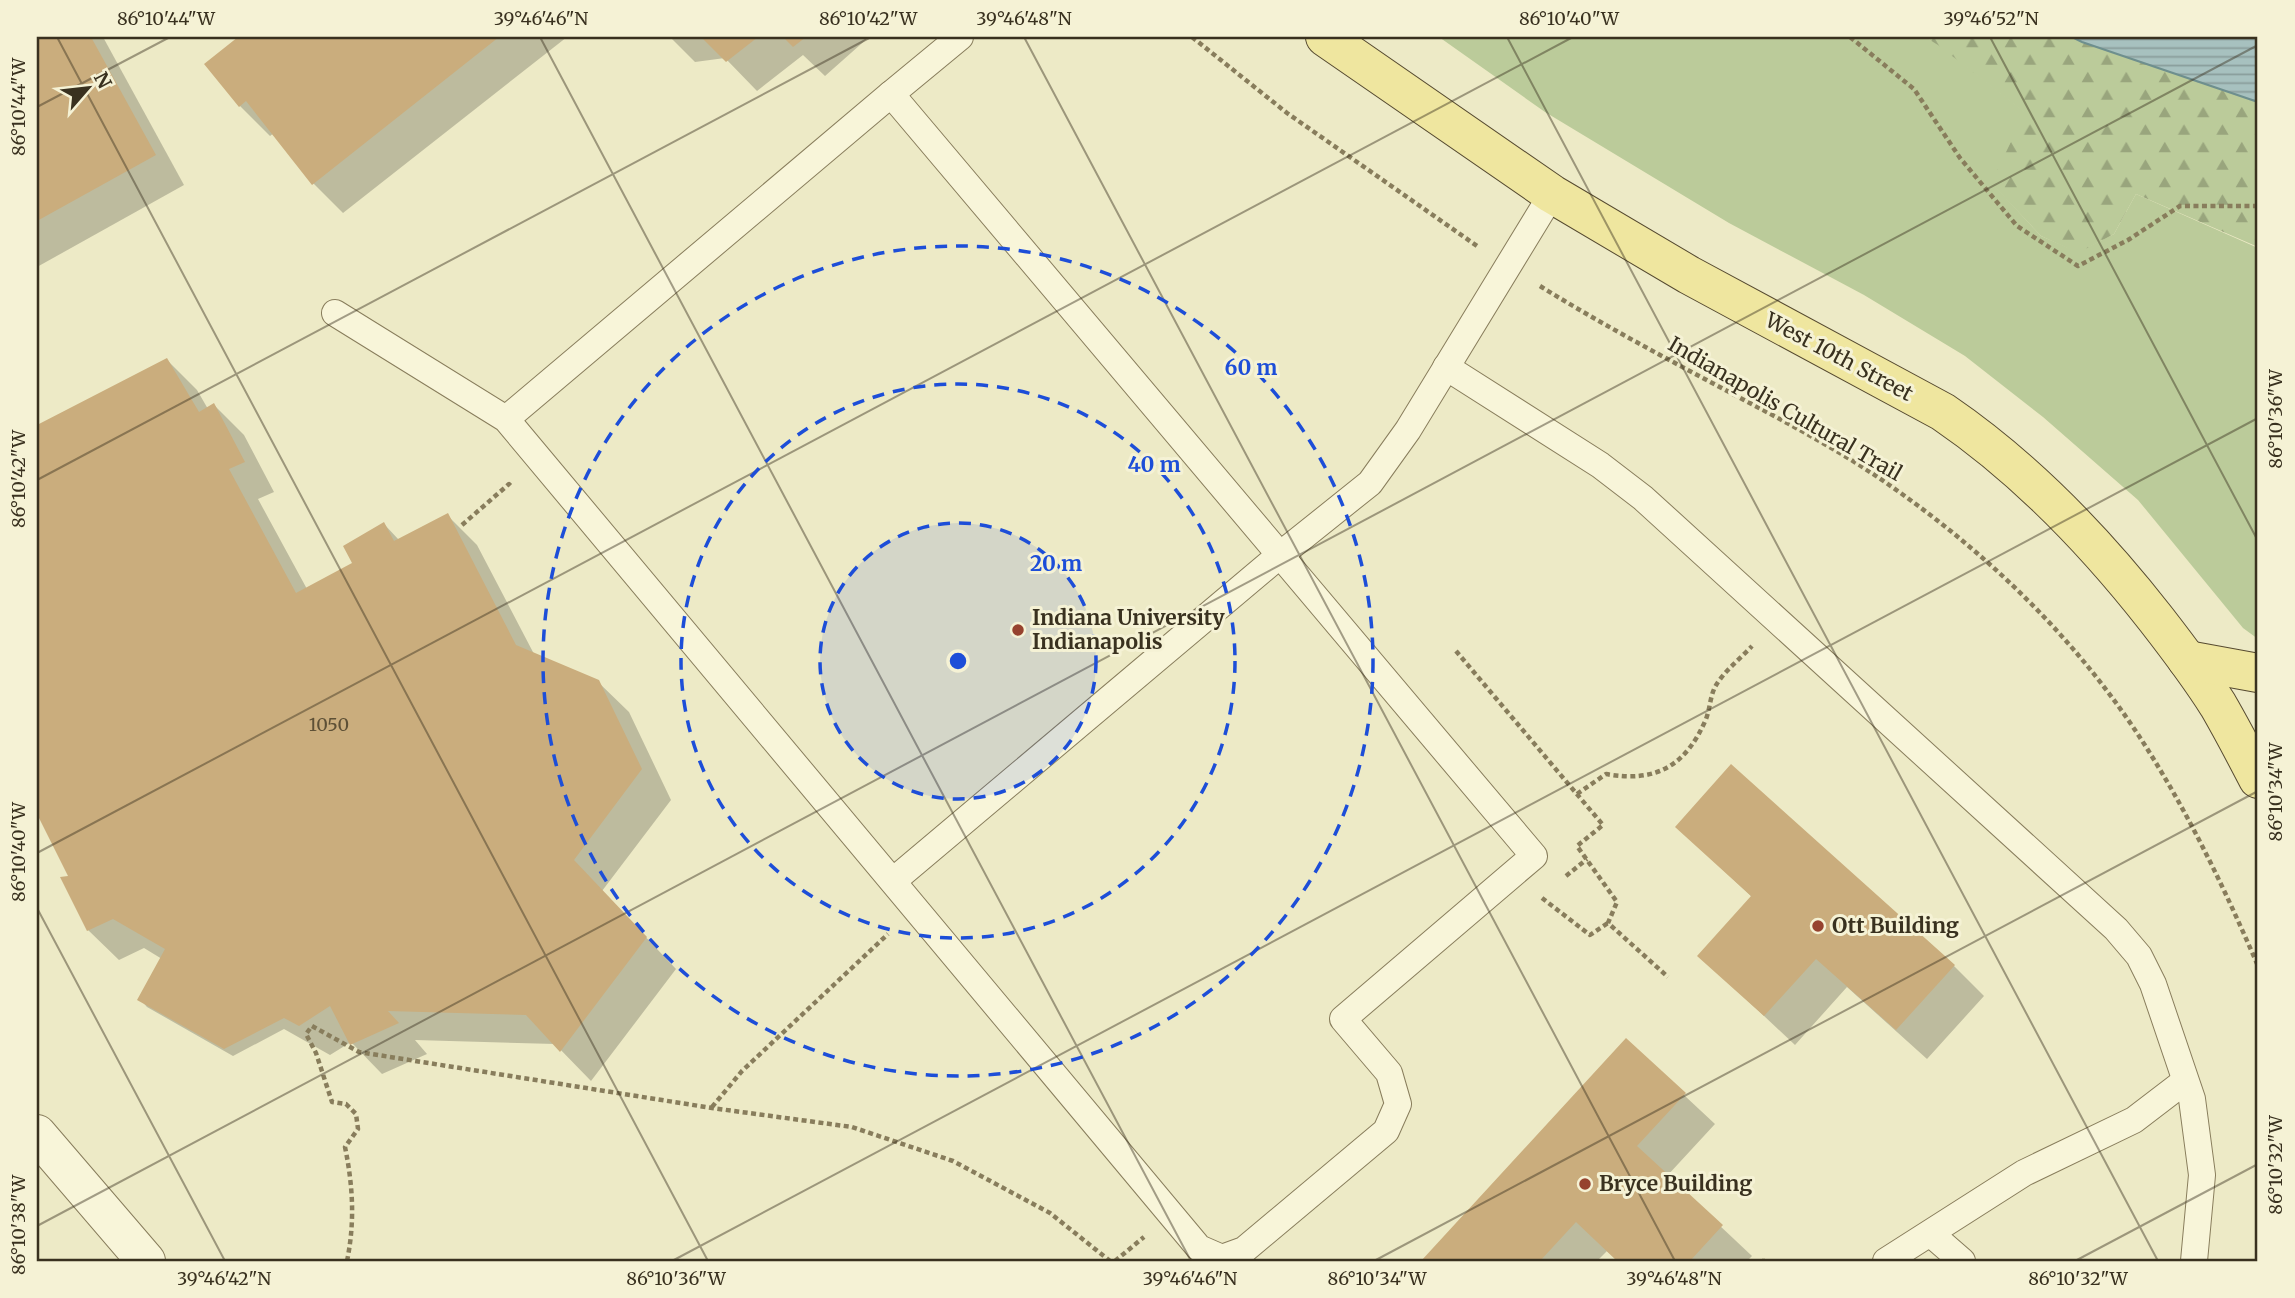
<svg xmlns="http://www.w3.org/2000/svg" width="2295" height="1298" font-family="Merriweather,serif">
  <defs>
    <pattern id="forest-firs" width="22" height="20" patternUnits="userSpaceOnUse" patternTransform="scale(1.75)"><rect width="22" height="20" fill="#bbcb9a"/><path d="M5 1l3.5 6h-7zM16 11l3.5 6h-7z" fill="#99a57d"/></pattern>
    <pattern id="water-rules" width="6" height="5" patternUnits="userSpaceOnUse" patternTransform="scale(1.75)"><rect width="6" height="5" fill="#a7c1bf"/><path d="M0 2.5h6" fill="none" stroke="#899d9b"/></pattern>
  </defs>
  <rect width="100%" height="100%" fill="#edeac6"/>
  <polygon fill="#bbcb9a" points="1439,37 1925,37 1938,44 2026,113 1992,183 2041,236 2078,252 2114,234 2136,194 2258,248 2258,639 2243,628 2138,500 2043,417 1965,356 1864,295 1729,223 1545,112"/>
  <polygon fill="url(#forest-firs)" points="1925,37 2072,37 2082,42 2258,102 2258,247 2136,194 2114,234 2078,253 2041,236 1991,183 2025,113 1938,45"/>
  <polygon fill="url(#water-rules)" stroke="#6e8f8e" stroke-width="2" points="2072,37 2258,37 2258,102 2082,42"/>
  <g fill="#0003">
    <polygon points="37,37 103,37 184,185 37,267"/>
    <polygon points="241,37 567,37 343,213 313,183 274,133 270,136 240,106 207,64"/>
    <polygon points="670,37 869,37 825,76 803,55 757,91 725,58 695,62"/>
    <polygon points="167,360 197,390 208,409 214,405 244,435 274,492 258,499 307,589 354,564 384,524 399,540 447,515 477,545 534,654 598,682 629,712 671,800 602,891 676,969 591,1081 555,1044 415,1040 427,1054 382,1074 351,1042 330,1055 284,1029 233,1056 147,1007 140,999 162,959 144,948 119,960 88,930 71,878 37,810 37,427"/>
    <polygon points="1731,766 1954,966 1984,996 1927,1059 1847,987 1795,1045 1700,956 1752,897 1677,827"/>
    <polygon points="1626,1041 1715,1124 1667,1176 1752,1256 1747,1261 1618,1261 1607,1251 1597,1261 1424,1261"/>
  </g>
  <g fill="#caad7d">
    <polygon points="37,37 91,37 156,155 37,221"/>
    <polygon points="238,37 499,37 312,185 246,101 239,107 204,64"/>
    <polygon points="701,37 758,37 726,62"/>
    <polygon points="783,37 806,37 793,47"/>
    <polygon points="167,358 199,412 214,403 245,462 229,469 296,593 352,563 343,546 384,522 394,541 448,513 516,645 599,680 642,769 574,860 647,937 560,1052 526,1015 388,1011 399,1023 350,1045 330,1006 299,1026 284,1018 224,1049 137,1000 165,949 113,919 87,931 60,877 68,876 37,814 37,425"/>
    <polygon points="1731,764 1955,965 1896,1030 1816,959 1764,1016 1697,956 1751,896 1675,827"/>
    <polygon points="1626,1038 1686,1093 1637,1146 1723,1225 1690,1261 1617,1261 1576,1222 1540,1261 1421,1261"/>
  </g>
  <g fill="none" stroke-linecap="round" stroke-linejoin="round">
    <defs>
      <g id="service">
        <polyline points="891,94 960,37"/>
        <polyline points="335,313 506,419 1199,1248 1222,1258 1244,1250 1386,1131 1398,1104 1389,1073 1343,1019 1534,856 891,94 506,419"/>
        <polyline points="1446,367 1600,465 1643,498 2116,929 2139,956 2153,984 2192,1099 2202,1175 2194,1261"/>
        <polyline points="893,881 1280,555 1370,483 1408,430 1552,194"/>
        <polyline points="1931,1234 1962,1261"/>
        <polyline points="1886,1261 2024,1173 2134,1120 2185,1081"/>
      </g>
      <polyline id="minor" points="37,1134 146,1261"/>
      <g id="primary">
        <path d="M1325,37L1552,194L1689,275L1943,412C2025,468 2095,541 2156,619C2177,646 2199,675 2218,705C2232,729 2245,754 2258,779"/>
        <polyline points="2187,660 2258,673"/>
      </g>
    </defs>
    <use href="#service" stroke="#887d5c" stroke-width="28"/>
    <use href="#minor" stroke="#887d5c" stroke-width="40"/>
    <use href="#primary" stroke="#564a30" stroke-width="40"/>
    <g stroke="#887d5c" stroke-width="4.5" stroke-dasharray="5 3.5" stroke-linecap="butt">
      <polyline points="1192,37 1287,113 1477,246"/>
      <polyline points="1850,37 1914,89 1960,158 2017,226 2078,266 2128,240 2180,206 2258,206"/>
      <path d="M1540,286C1606,327 1675,363 1744,400C1784,421 1825,443 1864,468C1971,538 2068,628 2139,736C2186,808 2224,887 2258,966"/>
      <polyline points="462,525 509,484 511,486"/>
      <polyline points="1456,651 1603,825 1577,846 1617,902 1608,923 1668,977"/>
      <path d="M1577,794L1606,774C1656,783 1686,766 1706,719C1710,709 1710,697 1715,687C1723,672 1740,659 1752,646"/>
      <polyline points="1566,876 1587,859"/>
      <polyline points="1542,898 1590,935 1608,923"/>
      <polyline points="712,1107 742,1071 888,934"/>
      <path d="M347,1261C355,1222 353,1186 345,1147L358,1129L356,1114L346,1104L332,1102L316,1053L306,1034L312,1026L359,1052L712,1108L852,1127L953,1161L1050,1213L1110,1261"/>
      <polyline points="1115,1261 1144,1237"/>
      <polyline points="1762,1261 1765,1261"/>
    </g>
    <use href="#service" stroke="#f8f5d9" stroke-width="26"/>
    <use href="#minor" stroke="#f8f5d9" stroke-width="38"/>
    <use href="#primary" stroke="#efe69f" stroke-width="38"/>
  </g>
  <path fill="none" stroke="#39311f" stroke-width="2" stroke-opacity="0.45" d="M57,37L708,1261M540,37L1191,1261M1024,37L1675,1261M1507,37L2158,1261M1990,37L2258,541M37,107L170,37M37,480L871,37M37,853L1573,37M37,908L225,1261M37,1226L2258,45M672,1261L2258,418M1374,1261L2258,791M2075,1261L2258,1164"/>
  <circle cx="958" cy="661" r="138" fill="#1d4ed8" fill-opacity=".12"/>
  <g fill="none" stroke="#1d4ed8" stroke-width="3.5" stroke-dasharray="12 9">
    <circle cx="958" cy="661" r="138"/>
    <circle cx="958" cy="661" r="277"/>
    <circle cx="958" cy="661" r="415"/>
  </g>
  <g fill="#96422e" stroke="#f5f2d5" stroke-width="2.5">
    <circle cx="1018" cy="630" r="7"/>
    <circle cx="1818" cy="926" r="7"/>
    <circle cx="1585" cy="1184" r="7"/>
  </g>
  <g text-anchor="middle" stroke-width="6" stroke-linejoin="round" paint-order="stroke">
    <g font-size="18" fill="#5d5036">
      <text x="329" y="731">1050</text>
    </g>
    <g font-size="21" fill="#39311f" stroke="#f5f2d5">
      <text transform="translate(1839 357) rotate(28)" y="7">West 10th Street</text>
      <text transform="translate(1785 409) rotate(30)" y="7">Indianapolis Cultural Trail</text>
    </g>
    <g font-size="21" font-weight="bold" fill="#39311f" stroke="#f5f2d5" text-anchor="start">
      <text x="1032" y="625">Indiana University<tspan x="1032" dy="24">Indianapolis</tspan></text>
      <text x="1832" y="933">Ott Building</text>
      <text x="1599" y="1191">Bryce Building</text>
    </g>
  </g>
  <circle cx="958" cy="661" r="10" fill="#1d4ed8" stroke="#f5f2d5" stroke-width="3.5"/>
  <g font-size="21" text-anchor="middle" font-weight="bold" fill="#1d4ed8" stroke="#f5f2d5" stroke-width="6" stroke-linejoin="round" paint-order="stroke">
    <text x="1251" y="375">60 m</text>
    <text x="1154" y="472">40 m</text>
    <text x="1056" y="571">20 m</text>
  </g>
  <rect width="2295" height="1298" fill="none" stroke="#f5f2d5" stroke-width="77"/>
  <g transform="translate(88 88) rotate(62)" stroke="#f5f2d5" stroke-width="5" paint-order="stroke">
  <path d="M0-5L12 26L0 18L-12 26Z" fill="#39311f"/>
  <text y="-10" font-size="19" font-weight="bold" text-anchor="middle" fill="#39311f">N</text>
  </g>
  <rect x="38" y="38" width="2218" height="1222" fill="none" stroke="#39311f" stroke-width="2.5"/>
  <g font-size="18" text-anchor="middle" fill="#39311f">
    <text x="166" y="25">86°10'44"W</text>
    <text x="541" y="25">39°46'46"N</text>
    <text x="868" y="25">86°10'42"W</text>
    <text x="1024" y="25">39°46'48"N</text>
    <text x="1569" y="25">86°10'40"W</text>
    <text x="1991" y="25">39°46'52"N</text>
    <text transform="translate(19 107) rotate(-90)" y="6">86°10'44"W</text>
    <text transform="translate(2276 419) rotate(-90)" y="6">86°10'36"W</text>
    <text transform="translate(19 479) rotate(-90)" y="6">86°10'42"W</text>
    <text transform="translate(2276 792) rotate(-90)" y="6">86°10'34"W</text>
    <text transform="translate(19 852) rotate(-90)" y="6">86°10'40"W</text>
    <text transform="translate(2276 1165) rotate(-90)" y="6">86°10'32"W</text>
    <text transform="translate(19 1225) rotate(-90)" y="6">86°10'38"W</text>
    <text x="224" y="1285">39°46'42"N</text>
    <text x="676" y="1285">86°10'36"W</text>
    <text x="1190" y="1285">39°46'46"N</text>
    <text x="1377" y="1285">86°10'34"W</text>
    <text x="1674" y="1285">39°46'48"N</text>
    <text x="2078" y="1285">86°10'32"W</text>
  </g>
</svg>
